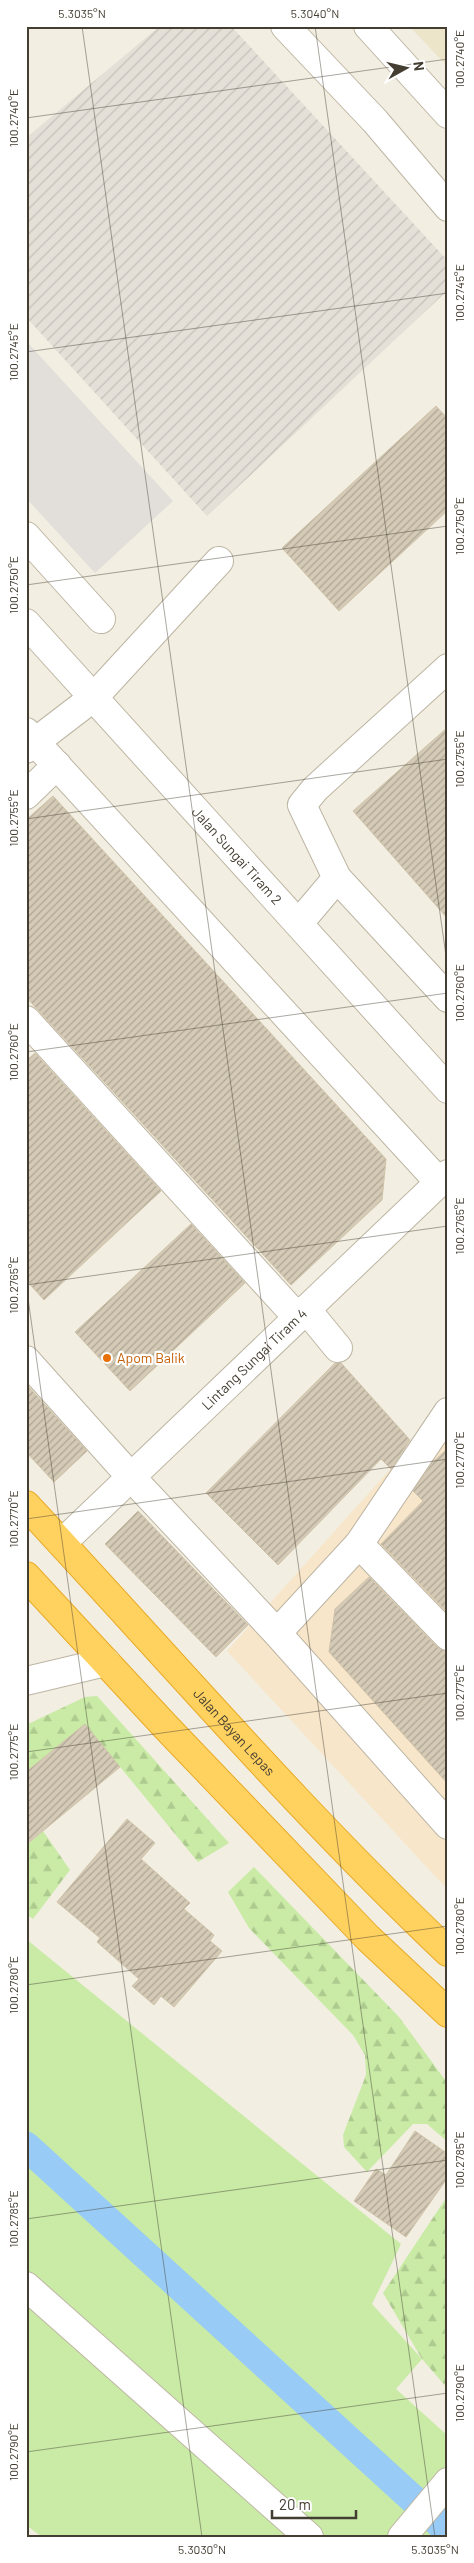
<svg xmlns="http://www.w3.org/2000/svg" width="474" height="2563" font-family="Barlow,sans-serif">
  <defs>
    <pattern id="industrial-furrows" width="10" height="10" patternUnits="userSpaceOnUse" patternTransform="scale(1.25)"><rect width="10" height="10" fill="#e4dfd7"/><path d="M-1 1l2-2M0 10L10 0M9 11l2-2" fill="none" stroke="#c5c0b9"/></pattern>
    <pattern id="forest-firs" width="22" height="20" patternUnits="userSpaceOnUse" patternTransform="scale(1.25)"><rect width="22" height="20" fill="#c9eba6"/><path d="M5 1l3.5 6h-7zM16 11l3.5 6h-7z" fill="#aecb8f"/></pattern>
    <pattern id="building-hatch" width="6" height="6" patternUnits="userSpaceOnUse" patternTransform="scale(1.25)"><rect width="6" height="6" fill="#d4cab6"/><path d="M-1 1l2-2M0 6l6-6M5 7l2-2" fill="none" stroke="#aea595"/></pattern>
  </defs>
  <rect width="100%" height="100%" fill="#f2eee1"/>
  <polygon fill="#f7e6ca" points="448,1405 448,1890 227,1651"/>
  <polygon fill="url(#industrial-furrows)" points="160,26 231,26 448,261 448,290 207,516 26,317 26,138"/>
  <polygon fill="#ede5ca" points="409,26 448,26 448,67"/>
  <polygon fill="#c9eba6" points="26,1939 401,2244 372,2304 422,2359 396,2389 448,2436 448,2537 42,2537 26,2525"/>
  <g fill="url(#forest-firs)">
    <polygon points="97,1696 229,1843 198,1862 85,1724 26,1772 26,1725 85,1697"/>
    <polygon points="43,1831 70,1870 33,1919 26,1914 26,1846"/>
    <polygon points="254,1867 399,2017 448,2084 448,2142 427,2124 413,2124 367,2172 344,2147 343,2135 366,2075 365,2055 353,2035 249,1928 228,1892"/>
    <polygon points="448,2195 448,2389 422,2359 383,2293"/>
  </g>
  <polygon fill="#e2dfdb" points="26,341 173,501 95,573 26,498"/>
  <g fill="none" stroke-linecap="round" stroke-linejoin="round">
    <polyline stroke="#98cbf5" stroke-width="29" points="26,2146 448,2531"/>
  </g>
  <g fill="url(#building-hatch)" stroke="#d0c3a9">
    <polygon points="436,406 448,419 448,510 339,611 282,548"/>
    <polygon points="448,727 448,919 353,811"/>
    <polygon points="53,796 386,1159 382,1200 291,1285 26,997 26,820"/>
    <polygon points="35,1053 161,1191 44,1300 26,1280 26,1061"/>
    <polygon points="191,1224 245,1283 130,1391 75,1332"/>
    <polygon points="335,1363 341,1363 410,1440 391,1469 381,1459 278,1565 206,1493"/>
    <polygon points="26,1384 87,1451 54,1482 26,1452"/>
    <polygon points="448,1448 448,1613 381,1544 423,1501 413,1491 432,1463"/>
    <polygon points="138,1511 248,1625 216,1657 105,1544"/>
    <polygon points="369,1577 437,1647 448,1651 448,1784 329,1652 335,1609"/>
    <polygon points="85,1724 120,1767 26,1845 26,1772"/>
    <polygon points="127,1819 155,1843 141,1859 190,1903 184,1909 214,1935 210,1941 222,1951 174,2007 161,1996 154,2005 132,1986 139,1979 97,1942 100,1938 57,1902"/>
    <polygon points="415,2131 448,2154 448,2177 406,2237 354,2201 376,2169 386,2175"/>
  </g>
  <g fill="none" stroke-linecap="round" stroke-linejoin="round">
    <defs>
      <g id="minor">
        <polyline points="285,26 375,121 448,207"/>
        <polyline points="368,26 448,114"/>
        <polyline points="26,536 101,619"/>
        <path id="s1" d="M26,623L448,1089"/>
        <polyline points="448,668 315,789 302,805 337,878 448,998"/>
        <polyline points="26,732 439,1182"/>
        <polyline points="26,749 94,697 219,561"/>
        <polyline points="26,795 57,765"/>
        <polyline points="299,923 337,878"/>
        <polyline points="26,1020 298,1318"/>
        <polyline points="306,1309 338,1348"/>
        <polyline points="26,1360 131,1477 277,1633 448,1825"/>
        <path id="s2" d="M62,1543L448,1174"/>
        <polyline points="359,1544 448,1636"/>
        <polyline points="277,1633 359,1544 448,1412"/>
        <polyline points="26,1681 106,1662"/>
        <polyline points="26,2286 309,2537"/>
        <polyline points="402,2537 448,2482"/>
      </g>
      <g id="highway">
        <path id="s3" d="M26,1505C166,1655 299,1811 448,1952"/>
        <polyline points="26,1576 165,1726 368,1938 448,2013"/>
      </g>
    </defs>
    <use href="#minor" stroke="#beb6a4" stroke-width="30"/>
    <use href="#highway" stroke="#e9aa25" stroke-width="30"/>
    <use href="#minor" stroke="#fff" stroke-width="28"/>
    <use href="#highway" stroke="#ffd260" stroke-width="28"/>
  </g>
  <path fill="none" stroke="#443e32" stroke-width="1" stroke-opacity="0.45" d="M82,26L435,2537M315,26L448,970M26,118L448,59M26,352L448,293M26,585L448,526M26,819L448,759M26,1052L448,993M26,1284L202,2537M26,1285L448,1226M26,1519L448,1459M26,1752L448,1693M26,1985L448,1926M26,2219L448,2160M26,2452L448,2393"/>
  <circle fill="#e8710a" stroke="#fff" stroke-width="2" cx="107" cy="1358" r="5"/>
  <g text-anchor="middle" stroke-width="4.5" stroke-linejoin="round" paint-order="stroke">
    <g font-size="14" fill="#443e32" stroke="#fff">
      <text dy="5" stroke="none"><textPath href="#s1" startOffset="314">Jalan Sungai Tiram 2</textPath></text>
      <text dy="5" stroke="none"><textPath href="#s2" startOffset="266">Lintang Sungai Tiram 4</textPath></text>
      <text dy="5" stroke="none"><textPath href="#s3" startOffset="308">Jalan Bayan Lepas</textPath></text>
    </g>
    <g font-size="14" fill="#c56008" stroke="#fff" text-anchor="start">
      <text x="117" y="1363">Apom Balik</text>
    </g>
  </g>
  <rect width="474" height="2563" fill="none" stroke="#ffffff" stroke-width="55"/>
  <g transform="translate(406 68) rotate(82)" stroke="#ffffff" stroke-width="4" paint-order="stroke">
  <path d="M0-4L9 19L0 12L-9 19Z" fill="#443e32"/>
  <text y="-8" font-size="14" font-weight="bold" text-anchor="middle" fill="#443e32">N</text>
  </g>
  <path d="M272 2510v8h84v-8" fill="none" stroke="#443e32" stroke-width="2.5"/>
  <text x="279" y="2510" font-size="15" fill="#443e32" stroke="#ffffff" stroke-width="4" paint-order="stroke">20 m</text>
  <rect x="28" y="28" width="418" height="2508" fill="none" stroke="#443e32" stroke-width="2"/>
  <g font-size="12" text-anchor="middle" fill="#443e32">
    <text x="82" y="18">5.3035°N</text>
    <text x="315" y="18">5.3040°N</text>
    <text transform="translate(460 59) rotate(-90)" y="4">100.2740°E</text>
    <text transform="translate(14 118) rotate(-90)" y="4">100.2740°E</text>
    <text transform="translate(460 293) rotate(-90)" y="4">100.2745°E</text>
    <text transform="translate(14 352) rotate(-90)" y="4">100.2745°E</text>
    <text transform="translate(460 526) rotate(-90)" y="4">100.2750°E</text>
    <text transform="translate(14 585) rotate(-90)" y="4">100.2750°E</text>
    <text transform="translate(460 759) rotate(-90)" y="4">100.2755°E</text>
    <text transform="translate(14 818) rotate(-90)" y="4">100.2755°E</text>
    <text transform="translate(460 993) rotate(-90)" y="4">100.2760°E</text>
    <text transform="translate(14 1052) rotate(-90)" y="4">100.2760°E</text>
    <text transform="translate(460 1226) rotate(-90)" y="4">100.2765°E</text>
    <text transform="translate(14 1285) rotate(-90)" y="4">100.2765°E</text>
    <text transform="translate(460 1460) rotate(-90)" y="4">100.2770°E</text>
    <text transform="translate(14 1519) rotate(-90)" y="4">100.2770°E</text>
    <text transform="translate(460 1693) rotate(-90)" y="4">100.2775°E</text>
    <text transform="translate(14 1752) rotate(-90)" y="4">100.2775°E</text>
    <text transform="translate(460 1926) rotate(-90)" y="4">100.2780°E</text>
    <text transform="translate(14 1985) rotate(-90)" y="4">100.2780°E</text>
    <text transform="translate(460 2160) rotate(-90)" y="4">100.2785°E</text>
    <text transform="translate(14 2219) rotate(-90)" y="4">100.2785°E</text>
    <text transform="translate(460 2393) rotate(-90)" y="4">100.2790°E</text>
    <text transform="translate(14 2452) rotate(-90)" y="4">100.2790°E</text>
    <text x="202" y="2554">5.3030°N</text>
    <text x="435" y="2554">5.3035°N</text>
  </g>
</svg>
